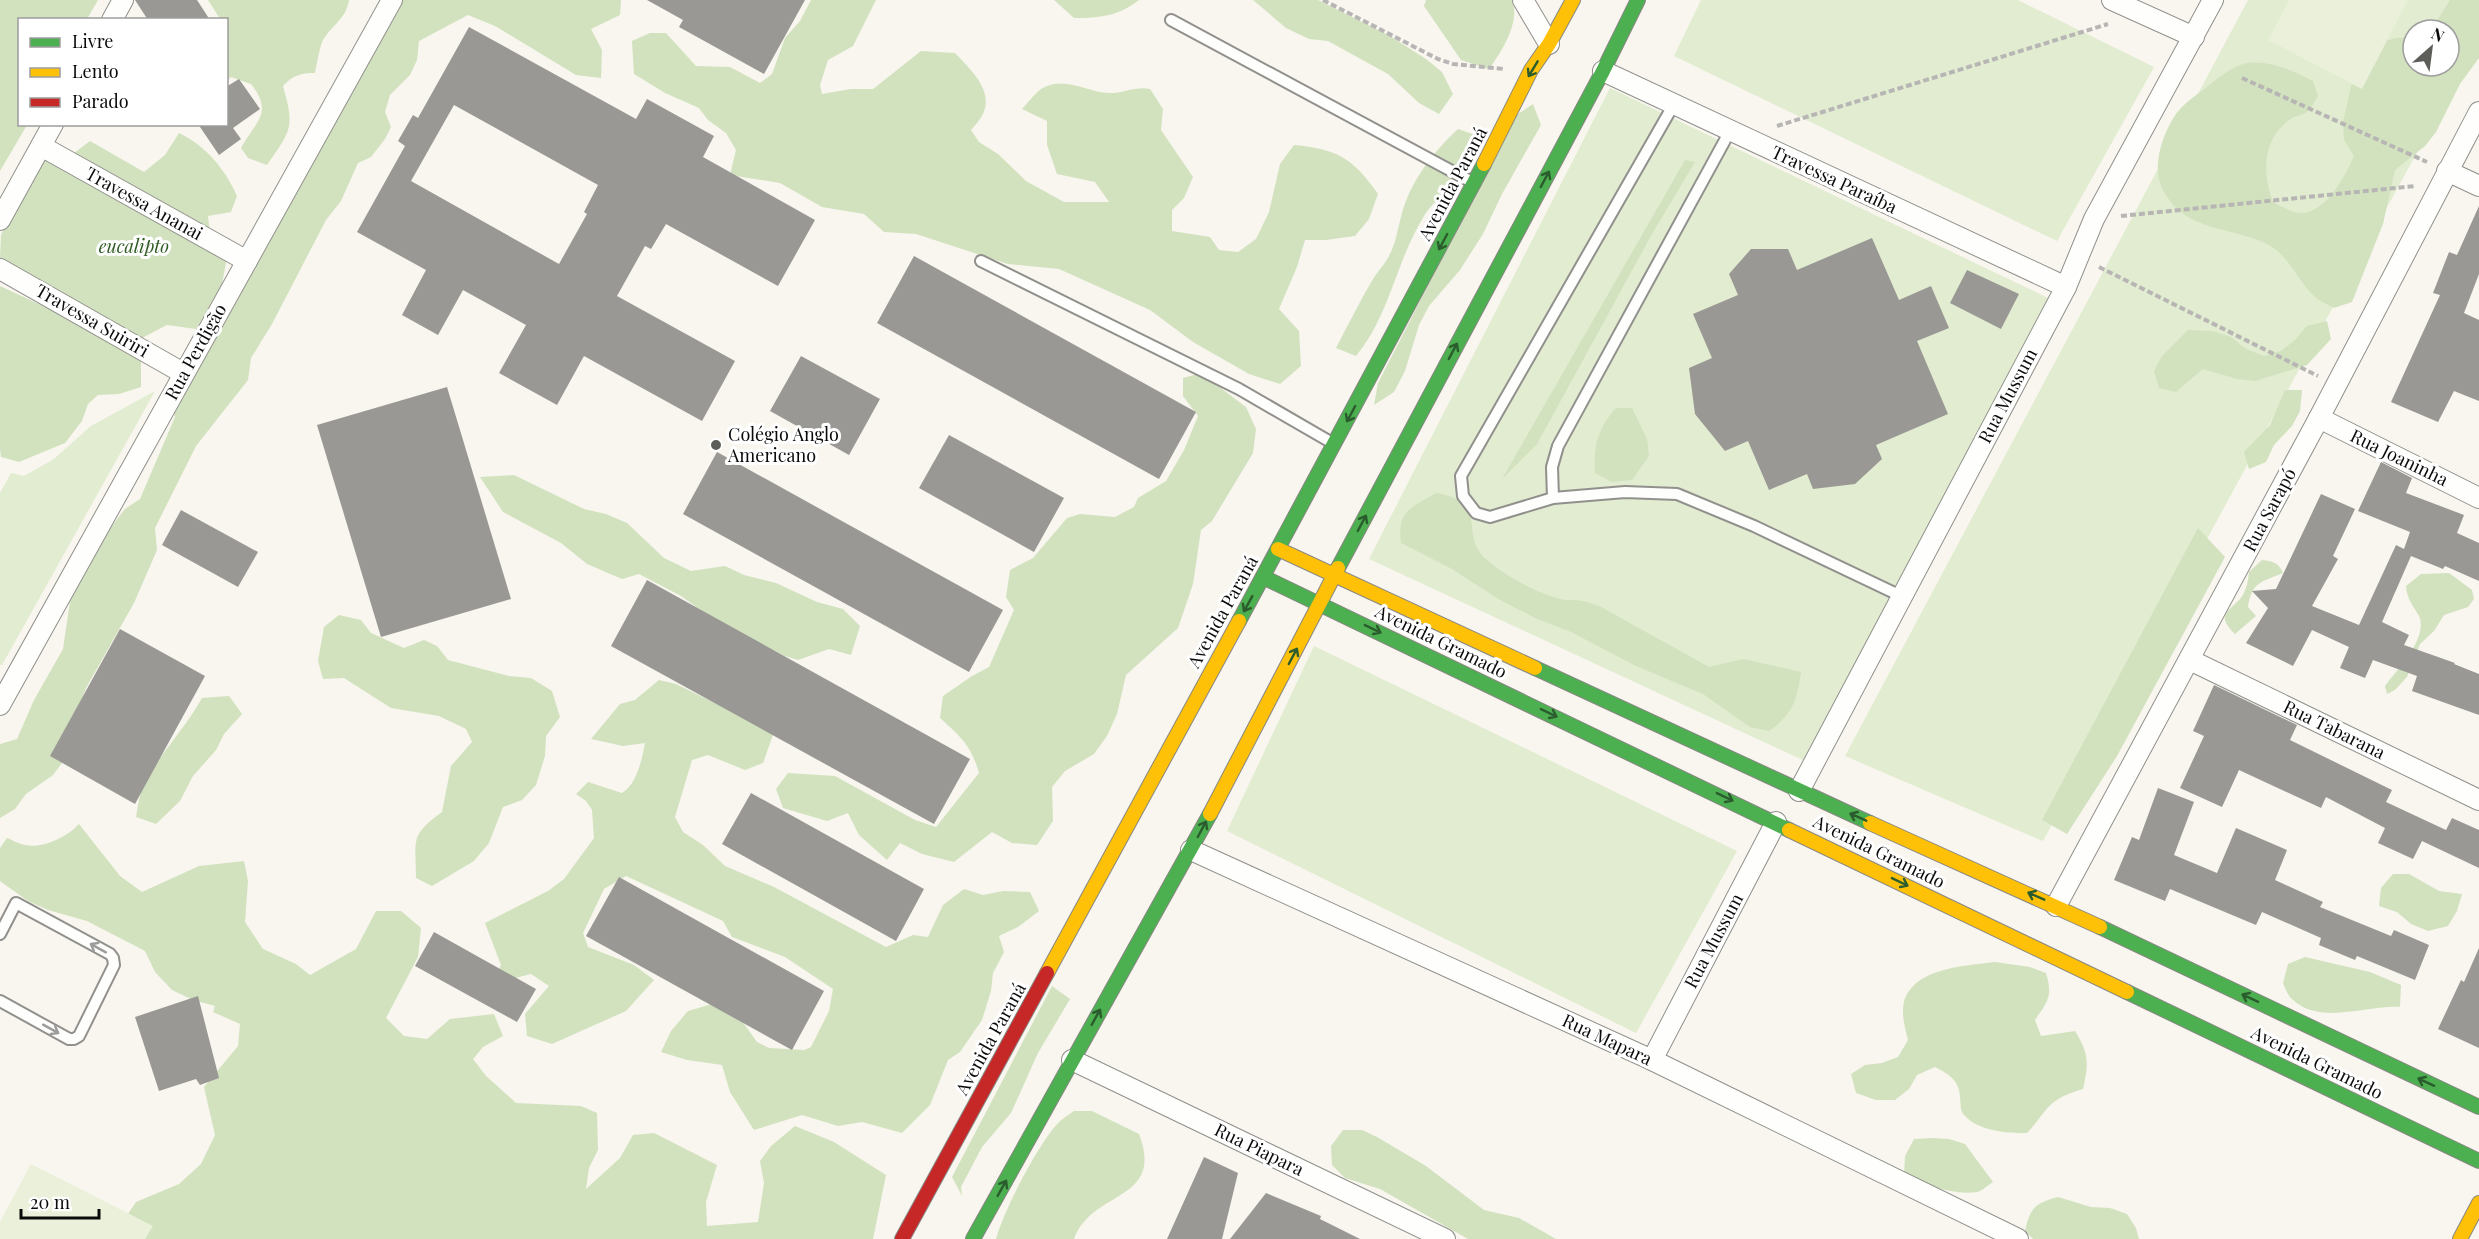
<svg xmlns="http://www.w3.org/2000/svg" width="2479" height="1239" font-family="'Playfair Display',serif">
  <rect width="100%" height="100%" fill="#f8f6ee"/>
  <g fill="#e1ecd0" fill-rule="evenodd">
    <polygon points="1701,0 2018,0 2154,67 2057,241 1674,56"/>
    <path d="M2248,0H2479V38L2043,841L1845,756ZM2413,30H2449V66H2413Z"/>
    <polygon points="1610,88 2050,299 1805,761 1369,559"/>
    <polygon points="155,391 2,665 0,665 0,493 11,473 24,476 54,459 91,426"/>
    <polygon points="1314,646 1737,851 1636,1033 1227,831"/>
  </g>
  <g fill="#d2e2bf">
    <polygon points="0,0 98,0 87,19 20,20 20,124 27,125 0,171"/>
    <path d="M208,0H349C346,19 332,25 323,40C319,49 317,63 315,73C301,73 293,75 283,86C295,128 291,130 267,165L248,158L241,148C256,121 274,113 251,84L231,77L227,80L226,20L220,19Z"/>
    <polygon points="399,0 621,0 620,15 591,29 602,50 601,78 576,75 495,26 468,15 419,41 417,60 410,75 390,95 385,112 391,127 385,139 371,157 358,163 341,201 326,220 272,324 251,358 248,380 196,446 155,528 157,550 134,603 86,688 67,738 62,763 53,775 26,794 15,809 0,818 0,744 17,739 34,700 63,649 73,581 97,536 112,526 125,509 140,499 175,417 171,402"/>
    <path d="M811,0H876L853,46L828,60L820,85L822,94L851,89H873L921,51L955,53C970,69 994,90 983,114C980,120 975,125 971,130L979,142L998,154L1026,181L1064,202H1109L1095,182L1057,174L1047,145V121L1022,109C1028,103 1034,94 1041,89C1065,74 1088,94 1113,93C1126,92 1137,86 1150,89L1163,109L1161,130L1193,177L1184,198L1172,210V231L1210,237L1219,250L1238,252L1256,239L1269,212L1280,164L1294,145C1337,149 1353,158 1378,194L1369,219L1355,236L1326,240H1305L1297,267L1279,309L1299,331L1301,366L1280,384L1249,374L1193,342L1150,310L1059,269L1008,264L916,234L884,232L864,214L822,207L780,183L730,175L736,150L726,133L708,120L699,108L665,93L634,74L632,41L650,33H666L696,66L730,67L760,83L772,74L785,38L800,21Z"/>
    <path d="M1054,0H1139C1119,16 1100,18 1074,18Z"/>
    <polygon points="1253,0 1318,0 1390,36 1426,59 1442,72 1453,94 1439,114 1419,103 1388,74 1328,41 1309,39 1286,28"/>
    <path d="M1426,0H1512C1521,22 1501,52 1489,69L1461,60L1424,6Z"/>
    <path d="M2450,0H2479V58L2460,84L2436,132L2425,146L2395,170L2383,224L2352,302L2334,308C2327,304 2319,301 2314,296C2296,279 2289,254 2265,243C2229,226 2185,232 2163,190C2151,168 2162,136 2174,117C2182,104 2197,95 2208,86C2220,77 2232,66 2247,63C2270,60 2293,71 2313,81L2318,96C2315,101 2311,108 2307,112C2302,115 2294,116 2289,120C2262,140 2262,173 2273,202C2282,207 2293,214 2304,213C2327,210 2346,175 2354,156L2344,140L2343,122L2355,69L2378,43L2396,38L2413,37V66H2449V30H2431Z"/>
    <polygon points="1533,104 1541,125 1502,194 1483,234 1460,270 1429,306 1419,325 1405,371 1394,392 1374,405 1378,383 1515,116"/>
    <path d="M1458,129L1478,136C1476,145 1476,160 1472,167C1459,186 1436,196 1424,216C1396,261 1390,315 1356,356L1336,348C1348,325 1360,301 1373,279C1378,271 1385,264 1389,256C1396,243 1397,231 1401,217C1409,183 1433,152 1458,129Z"/>
    <path d="M179,133C206,146 225,169 237,196L231,212L208,216L210,234L227,257L222,284L196,329L167,325L142,338L10,265L0,258L1,235L17,199L44,157L61,163L90,141L144,172L165,155Z"/>
    <polygon points="1685,160 1695,162 1652,234 1537,444 1502,479"/>
    <polygon points="0,286 84,325 141,357 141,387 119,394 98,395 88,404 82,421 65,443 19,462 1,457 0,449"/>
    <polygon points="2327,321 2331,339 2307,365 2255,381 2237,379 2203,369 2176,392 2159,388 2154,371 2162,356 2188,330 2212,331 2231,337 2246,349 2264,356 2281,351 2295,340 2307,326"/>
    <path d="M1205,372L1222,389L1246,407L1256,429L1253,453L1212,521L1201,530L1193,584L1178,628L1126,675L1117,714L1107,736L1094,754L1065,771L1052,787L1053,821L1037,845L1012,843L992,832L954,862L922,854L900,843L887,860L859,835L848,813L827,821L783,808L776,789L788,773L835,776L915,820L936,827L979,773C971,745 961,737 940,718L943,696L972,676L989,667L1014,610L1006,597L1010,570L1033,558L1067,518L1080,514L1115,517L1134,507L1138,498L1166,481L1184,450L1198,416L1183,396V378Z"/>
    <polygon points="2285,390 2302,390 2300,411 2292,426 2274,445 2266,462 2249,469 2244,452 2270,425"/>
    <path d="M1616,408H1632L1647,439L1649,456L1632,480L1612,482L1595,473C1593,446 1598,428 1616,408Z"/>
    <polygon points="514,475 584,509 606,514 627,523 664,558 691,571 725,566 744,575 776,583 817,602 843,609 860,626 851,655 829,649 798,660 785,656 719,623 681,596 639,574 622,579 587,564 561,543 503,512 480,477"/>
    <path d="M1436,493C1491,502 1458,535 1486,559C1505,576 1535,592 1560,599C1567,601 1575,599 1583,601C1589,602 1595,605 1601,607L1709,667L1743,659L1801,672C1797,700 1793,714 1769,731L1750,727L1703,694L1636,666L1571,632L1535,618L1500,600L1452,569L1401,543C1397,510 1411,508 1436,493Z"/>
    <polygon points="2198,528 2225,557 2117,756 2067,834 2042,820"/>
    <path d="M2262,560C2273,561 2279,563 2283,573C2262,582 2252,581 2248,607L2256,616L2235,634C2216,615 2227,613 2240,599C2246,592 2248,582 2249,572Z"/>
    <path d="M2449,573L2472,590L2474,599L2468,607L2444,615L2434,631L2420,644L2407,677L2395,690L2387,694L2385,686C2396,671 2429,638 2419,616C2413,605 2407,600 2406,586L2421,574Z"/>
    <path d="M339,615L361,620L371,633L404,648L424,640L437,646L448,660L509,676L531,678L552,691L560,717L546,736L545,756L536,785L522,800L503,807L489,843L474,861L432,886L416,878C416,840 409,836 442,812L451,766L472,742L466,729L439,716L391,708L344,678L323,679L318,661L324,627Z"/>
    <path d="M659,680L676,684L774,732L763,763L745,770L708,755L692,760L675,817L683,832L703,845L725,866L774,887L886,947L913,935L928,937L943,905L964,889L983,895L1003,891L1030,892L1039,911L1018,927L999,936L1004,952L993,973L991,991L982,1020L960,1052L948,1060L930,1105L902,1133L862,1122L838,1126L802,1115L754,1130L730,1092L722,1065L687,1060L661,1052L671,1031L688,1011L712,1004L742,1021L757,1042L769,1048L804,1050L811,1047L829,1011L833,989L785,957L732,937L723,921L626,876L604,889L583,933L588,947L634,965L654,980L626,1011L552,1044L527,1036L525,1014L549,986L531,974L511,979L498,973L501,965L485,923L548,891L564,879L594,838L592,810L586,801L576,794L588,782L622,793C637,784 642,759 645,743L623,746L591,739L620,704L635,700Z"/>
    <path d="M229,696L242,714L224,734L216,750L193,776L180,801L156,824L136,817C138,807 139,794 144,785C159,754 185,729 202,698Z"/>
    <path d="M79,824L120,876L142,892L199,866L244,861L248,881L245,922L263,949L296,964L310,975L356,949L376,911H401L421,928L418,957L386,1018L404,1036L427,1039L450,1019L494,1014L503,1036L483,1047L473,1059L486,1076L516,1103L581,1106L597,1113L598,1150L589,1168L586,1189L620,1158L633,1135L654,1133L717,1165L706,1202L707,1226L758,1222L764,1183L760,1161L771,1146L795,1126L834,1142L886,1175L873,1239H111L136,1202L179,1184L201,1164L215,1135L204,1087L238,1046L240,1024L213,1012L215,1006L193,1000L172,990L155,972L145,951L87,921L48,910L28,901L0,881V848L7,838C12,840 19,844 25,845C43,849 67,837 79,824Z"/>
    <polygon points="2393,874 2409,874 2439,891 2462,894 2457,911 2448,926 2428,931 2411,924 2397,912 2379,906 2381,888"/>
    <path d="M2305,957L2370,972L2401,985L2400,1007C2366,1005 2320,1026 2292,999C2288,996 2285,988 2283,983L2288,964Z"/>
    <path d="M1995,962L2030,967L2046,973C2053,996 2048,1001 2035,1020L2041,1036L2075,1031C2089,1054 2089,1063 2083,1089C2046,1100 2050,1108 2027,1133C2007,1134 1973,1130 1962,1112C1960,1108 1961,1102 1960,1098C1960,1081 1949,1074 1935,1067L1917,1075L1909,1089L1895,1100H1876L1856,1093L1851,1074L1865,1065L1882,1063L1898,1057L1908,1040C1905,1028 1901,1014 1904,1002C1914,967 1966,966 1995,962Z"/>
    <polygon points="1052,986 1070,999 1038,1053 1011,1113 982,1147 961,1187 962,1196 952,1177"/>
    <path d="M1074,1111H1092L1139,1134C1165,1202 1092,1189 1074,1239H996C1004,1210 1038,1144 1059,1122C1063,1118 1069,1115 1074,1111Z"/>
    <polygon points="1343,1130 1362,1130 1377,1137 1426,1166 1484,1210 1519,1218 1556,1239 1468,1239 1380,1189 1345,1178 1332,1165 1331,1146"/>
    <path d="M1932,1138L1949,1139L1965,1144L1993,1182C1988,1185 1982,1191 1977,1192C1953,1196 1925,1184 1904,1175L1905,1156L1914,1139Z"/>
    <path d="M2058,1197L2091,1207L2110,1208L2127,1214L2136,1228L2139,1239H2033L2025,1231C2030,1208 2035,1203 2058,1197Z"/>
  </g>
  <g fill="#eaf0d9">
    <polygon points="2289,0 2408,0 2362,89 2268,40"/>
    <polygon points="31,1164 153,1226 145,1239 0,1239 0,1222"/>
  </g>
  <g fill="#9a9894" fill-rule="evenodd">
    <polygon points="135,0 197,0 210,20 148,20"/>
    <polygon points="647,0 805,0 764,74 679,27 683,20"/>
    <path d="M469,27L636,119L647,99L714,136L703,157L815,220L778,286L666,224L651,249L645,246L617,296L735,361L702,421L584,356L557,405L499,373L526,325L463,290L438,335L402,315L426,270L357,232L405,146L398,141L413,115L418,118ZM454,105L598,185L584,212L587,214L559,264L411,181Z"/>
    <polygon points="239,79 260,109 233,128 241,139 219,155 198,124 226,124 226,87"/>
    <polygon points="2479,206 2479,274 2464,313 2479,320 2479,401 2454,391 2438,422 2391,402 2440,295 2433,293 2449,252 2457,255"/>
    <polygon points="1872,238 1899,300 1931,286 1949,328 1917,341 1948,414 1876,445 1882,459 1855,484 1813,489 1807,474 1769,490 1748,441 1725,451 1695,414 1689,368 1712,358 1693,314 1738,295 1729,274 1751,249 1788,249 1797,270"/>
    <polygon points="914,256 1196,412 1159,479 877,323"/>
    <polygon points="1967,270 2019,294 2001,329 1950,303"/>
    <polygon points="801,356 880,399 849,455 770,411"/>
    <polygon points="447,387 511,599 381,637 317,425"/>
    <polygon points="949,435 1064,498 1034,552 919,488"/>
    <polygon points="717,452 1003,610 969,672 683,514"/>
    <polygon points="2381,462 2412,478 2406,493 2464,515 2457,533 2479,543 2479,581 2445,566 2443,569 2411,556 2382,622 2409,635 2404,645 2455,663 2454,664 2479,674 2479,715 2412,691 2417,676 2373,660 2365,678 2340,668 2349,647 2312,630 2293,666 2246,643 2268,608 2252,591 2276,589 2321,494 2355,509 2333,556 2338,559 2312,606 2359,625 2396,545 2404,549 2410,532 2358,511"/>
    <polygon points="181,510 258,552 238,587 162,545"/>
    <polygon points="647,580 970,759 934,824 611,646"/>
    <polygon points="120,629 205,676 135,804 50,756"/>
    <polygon points="2214,685 2297,725 2290,740 2392,790 2386,802 2446,830 2452,818 2479,830 2479,868 2422,841 2413,859 2378,843 2385,828 2326,797 2321,808 2239,770 2222,807 2180,788 2204,736 2193,731"/>
    <polygon points="2158,788 2194,802 2174,855 2217,873 2236,828 2287,850 2275,880 2323,902 2320,907 2391,936 2394,930 2429,945 2415,980 2357,956 2355,960 2319,945 2321,938 2262,912 2256,925 2170,889 2165,901 2114,880 2132,837 2139,840"/>
    <polygon points="751,793 924,889 896,941 722,844"/>
    <polygon points="619,877 824,991 792,1050 586,936"/>
    <polygon points="434,932 536,989 517,1022 415,966"/>
    <polygon points="2479,948 2479,1048 2438,1029 2461,980 2464,982"/>
    <polygon points="198,996 219,1078 200,1085 196,1079 159,1091 135,1017"/>
    <polygon points="1204,1157 1238,1173 1222,1239 1167,1239"/>
    <polygon points="1266,1193 1321,1216 1320,1219 1360,1239 1230,1239"/>
  </g>
  <g fill="none" stroke-linecap="round" stroke-linejoin="round">
    <defs>
      <g id="lane">
        <polyline points="1171,20 1472,182"/>
        <polyline points="1674,104 1461,476 1463,496 1476,513 1490,517 1553,498 1625,492 1677,494 1754,526 1903,597"/>
        <polyline points="981,261 1239,389 1334,444"/>
        <polyline points="1553,498 1552,467 1558,446 1730,131"/>
        <polyline points="0,934 16,903 110,954 113,958 114,965 79,1036 74,1039 69,1039 0,1001"/>
      </g>
      <g id="street">
        <polyline points="1523,0 1549,44"/>
        <polyline points="2112,0 2194,37"/>
        <polyline points="112,20 123,0"/>
        <polyline points="1603,71 2066,287"/>
        <polyline points="41,146 247,261"/>
        <polyline points="2447,171 2479,186"/>
        <polyline points="0,220 53,124"/>
        <polyline points="0,269 183,373"/>
        <polyline points="2319,418 2479,498"/>
        <polyline points="2190,660 2479,800"/>
        <polyline points="0,705 392,0"/>
        <polyline points="1799,791 2066,287 2094,219 2213,0"/>
        <polyline points="1191,850 1652,1060 2018,1239"/>
        <polyline points="2056,906 2319,418 2479,112"/>
        <polyline points="1072,1060 1445,1239"/>
        <polyline points="1652,1060 1776,822"/>
      </g>
      <g id="fast">
        <polyline points="1338,568 1603,71 1638,0"/>
        <polyline points="1263,577 1789,830"/>
        <polyline points="1239,621 1484,164"/>
        <polyline points="1535,668 1870,823"/>
        <polyline points="2100,927 2479,1107"/>
        <polyline points="2127,992 2479,1161"/>
        <polyline points="973,1239 1210,814"/>
      </g>
      <g id="slow">
        <polyline points="1484,164 1531,70 1549,44 1573,0"/>
        <polyline points="1278,549 1535,668"/>
        <polyline points="1210,814 1338,568"/>
        <polyline points="1870,823 2100,927"/>
        <polyline points="1789,830 2127,992"/>
        <polyline points="1047,973 1239,621"/>
        <polyline points="2460,1239 2479,1203"/>
      </g>
      <polyline id="jam" points="902,1239 1047,973"/>
    </defs>
    <use href="#lane" stroke="#91908d" stroke-width="14"/>
    <use href="#street" stroke="#91908d" stroke-width="22"/>
    <use href="#fast" stroke="#888783" stroke-width="16"/>
    <use href="#slow" stroke="#888783" stroke-width="16"/>
    <use href="#jam" stroke="#888783" stroke-width="16"/>
    <g stroke="#b7b6b5" stroke-width="4" stroke-dasharray="6 3" stroke-linecap="butt">
      <polyline points="1323,0 1438,59 1453,64 1504,69"/>
      <polyline points="2242,78 2427,162"/>
      <polyline points="1777,126 2108,24"/>
      <polyline points="2121,216 2415,186"/>
      <polyline points="2099,267 2318,376"/>
    </g>
    <use href="#lane" stroke="#fefefc" stroke-width="10"/>
    <use href="#street" stroke="#fefefc" stroke-width="20"/>
    <use href="#fast" stroke="#4caf50" stroke-width="14"/>
    <use href="#slow" stroke="#ffc107" stroke-width="14"/>
    <use href="#jam" stroke="#c62828" stroke-width="14"/>
  </g>
  <defs><path id="oneway-shaft" d="M-6 0H5M1.5-3L5.5 0L1.5 3" fill="none" stroke-width="1.6" stroke-linecap="round" stroke-linejoin="round" transform="scale(1.5)"/></defs>
  <g stroke="#2b5c2d">
    <use href="#oneway-shaft" transform="translate(1533 69) rotate(121)"/>
    <use href="#oneway-shaft" transform="translate(1545 179) rotate(-62)"/>
    <use href="#oneway-shaft" transform="translate(1443 242) rotate(118)"/>
    <use href="#oneway-shaft" transform="translate(1453 351) rotate(-62)"/>
    <use href="#oneway-shaft" transform="translate(1351 414) rotate(118)"/>
    <use href="#oneway-shaft" transform="translate(1362 523) rotate(-62)"/>
    <use href="#oneway-shaft" transform="translate(1248 604) rotate(119)"/>
    <use href="#oneway-shaft" transform="translate(1373 629) rotate(26)"/>
    <use href="#oneway-shaft" transform="translate(1293 656) rotate(-62)"/>
    <use href="#oneway-shaft" transform="translate(1549 713) rotate(26)"/>
    <use href="#oneway-shaft" transform="translate(1725 797) rotate(26)"/>
    <use href="#oneway-shaft" transform="translate(1858 817) rotate(-156)"/>
    <use href="#oneway-shaft" transform="translate(1202 829) rotate(-62)"/>
    <use href="#oneway-shaft" transform="translate(1900 882) rotate(26)"/>
    <use href="#oneway-shaft" transform="translate(2036 896) rotate(-156)"/>
    <use href="#oneway-shaft" transform="translate(2250 998) rotate(-155)"/>
    <use href="#oneway-shaft" transform="translate(1096 1017) rotate(-61)"/>
    <use href="#oneway-shaft" transform="translate(2426 1082) rotate(-155)"/>
    <use href="#oneway-shaft" transform="translate(1002 1188) rotate(-61)"/>
  </g>
  <g stroke="#9c9c9b">
    <use href="#oneway-shaft" transform="translate(98 948) rotate(-151)"/>
    <use href="#oneway-shaft" transform="translate(51 1029) rotate(29)"/>
  </g>
  <circle fill="#5d5d5a" stroke="#fff" stroke-width="2" cx="716" cy="445" r="6"/>
  <g text-anchor="middle" stroke-width="6" stroke-linejoin="round" paint-order="stroke">
    <g font-size="18" fill="#0a0a0a" stroke="#fff">
      <text transform="translate(1834 180) rotate(25)" y="6">Travessa Paraíba</text>
      <text transform="translate(1453 184) rotate(-62)" y="6">Avenida Paraná</text>
      <text transform="translate(144 204) rotate(29)" y="6">Travessa Ananai</text>
      <text transform="translate(92 321) rotate(30)" y="6">Travessa Suiriri</text>
      <text transform="translate(196 352) rotate(-61)" y="6">Rua Perdigão</text>
      <text transform="translate(2008 396) rotate(-62)" y="6">Rua Mussum</text>
      <text transform="translate(2399 458) rotate(26)" y="6">Rua Joaninha</text>
      <text transform="translate(2270 510) rotate(-62)" y="6">Rua Sarapó</text>
      <text transform="translate(1223 612) rotate(-61)" y="6">Avenida Paraná</text>
      <text transform="translate(1441 642) rotate(26)" y="6">Avenida Gramado</text>
      <text transform="translate(2334 730) rotate(26)" y="6">Rua Tabarana</text>
      <text transform="translate(1879 852) rotate(26)" y="6">Avenida Gramado</text>
      <text transform="translate(1714 941) rotate(-62)" y="6">Rua Mussum</text>
      <text transform="translate(991 1039) rotate(-61)" y="6">Avenida Paraná</text>
      <text transform="translate(1607 1040) rotate(25)" y="6">Rua Mapara</text>
      <text transform="translate(2317 1063) rotate(26)" y="6">Avenida Gramado</text>
      <text transform="translate(1259 1150) rotate(26)" y="6">Rua Piapara</text>
    </g>
    <g font-size="18" font-style="italic" fill="#2e5a22" stroke="#fff">
      <text x="134" y="253">eucalipto</text>
    </g>
    <g font-size="18" fill="#0a0a0a" stroke="#fff" text-anchor="start">
      <text x="728" y="441">Colégio Anglo<tspan x="728" dy="21">Americano</tspan></text>
    </g>
  </g>
  <rect x="18" y="18" width="210" height="108" fill="#ffffff" stroke="#9d9d9d" stroke-width="1.5"/>
  <rect x="30" y="38" width="30" height="9" fill="#4caf50" stroke="#9d9d9d" stroke-width="1.5"/>
  <text x="72" y="48" font-size="18" fill="#0a0a0a">Livre</text>
  <rect x="30" y="68" width="30" height="9" fill="#ffc107" stroke="#9d9d9d" stroke-width="1.5"/>
  <text x="72" y="78" font-size="18" fill="#0a0a0a">Lento</text>
  <rect x="30" y="98" width="30" height="9" fill="#c62828" stroke="#9d9d9d" stroke-width="1.5"/>
  <text x="72" y="108" font-size="18" fill="#0a0a0a">Parado</text>
  <g transform="translate(2431 48) rotate(28)"><circle r="28" fill="#ffffff" stroke="#9d9d9d" stroke-width="1.5"/>
  <path d="M0-4.5L10 22L0 15L-10 22Z" fill="#5d5d5a"/>
  <text y="-9" font-size="16" font-weight="bold" text-anchor="middle" fill="#0a0a0a">N</text>
  </g>
  <path d="M21 1209v9h78v-9" fill="none" stroke="#0a0a0a" stroke-width="3"/>
  <text x="30" y="1209" font-size="18" fill="#0a0a0a" stroke="#ffffff" stroke-width="4.5" paint-order="stroke">20 m</text>
</svg>
